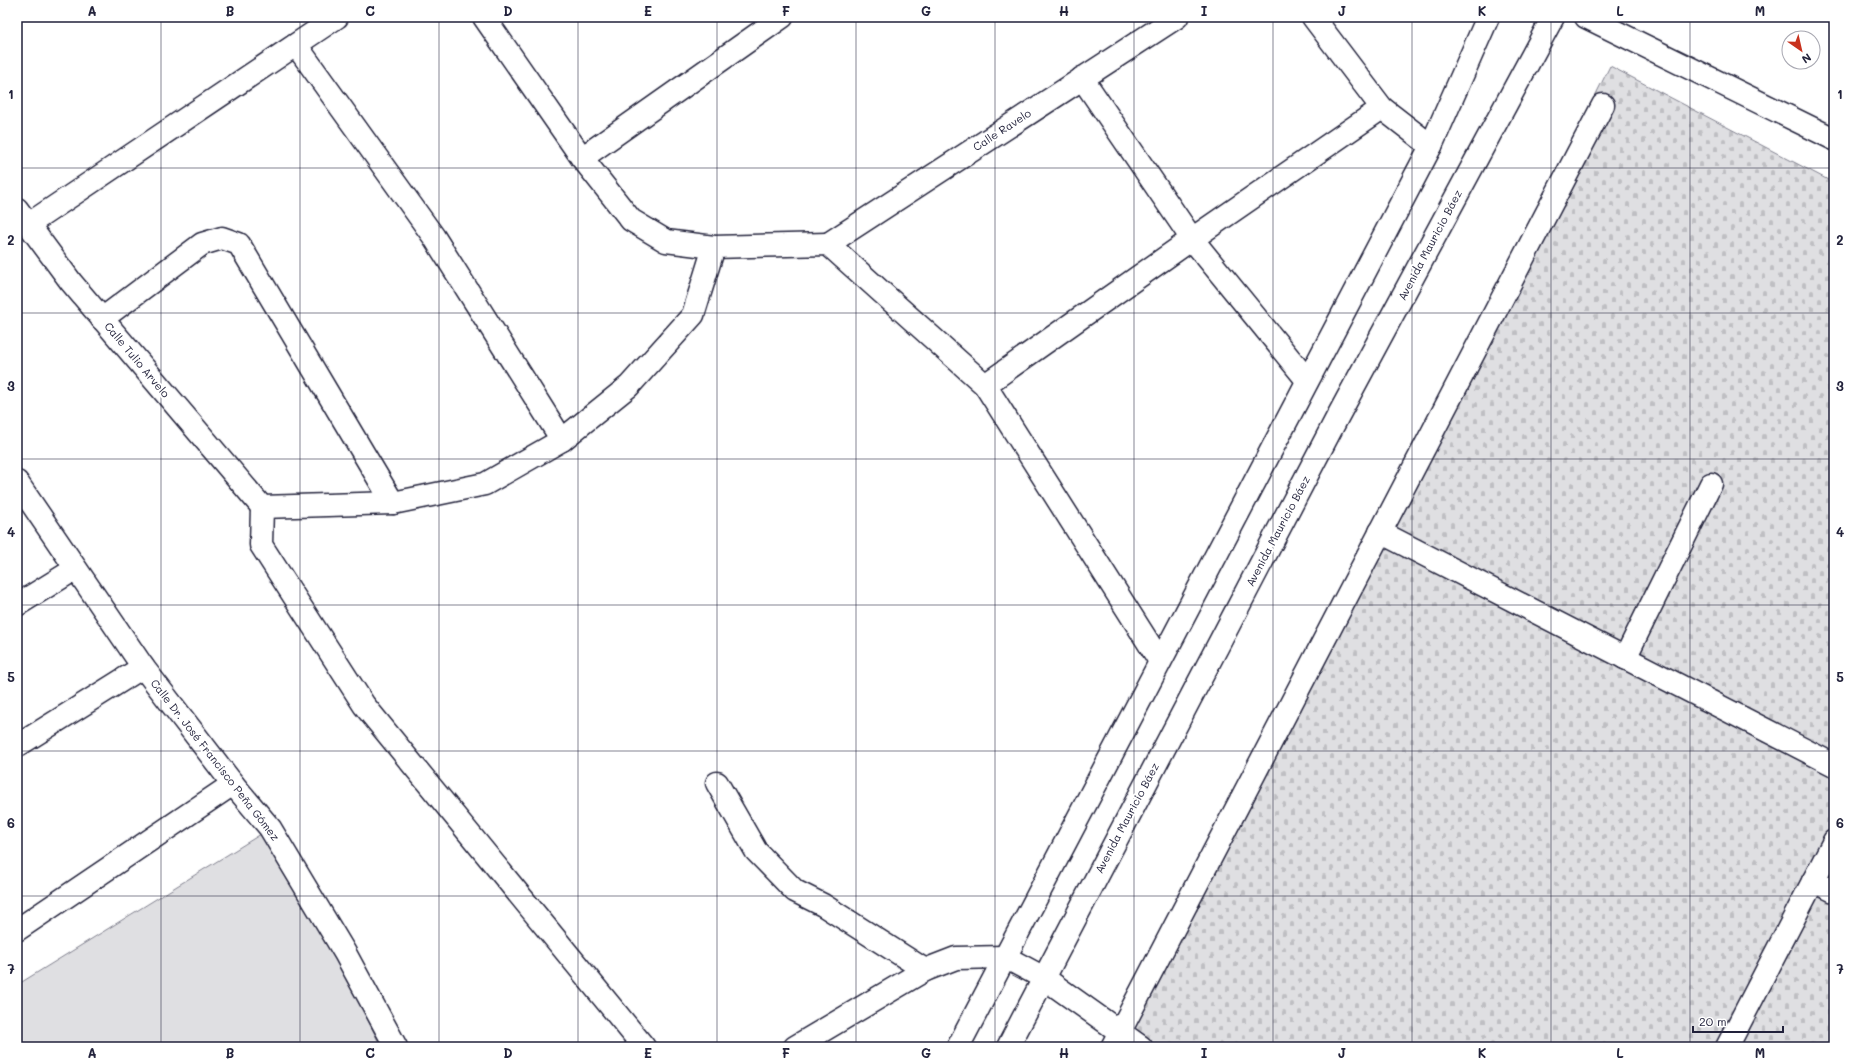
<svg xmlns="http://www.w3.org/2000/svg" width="1851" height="1064" font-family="Mali,sans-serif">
  <defs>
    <pattern id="cemetery-stones" width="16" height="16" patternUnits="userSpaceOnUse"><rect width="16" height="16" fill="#dfdfe2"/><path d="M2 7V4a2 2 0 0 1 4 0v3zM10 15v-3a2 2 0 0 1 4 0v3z" fill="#bfbfc3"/></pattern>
  </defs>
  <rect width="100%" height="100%" fill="#fff"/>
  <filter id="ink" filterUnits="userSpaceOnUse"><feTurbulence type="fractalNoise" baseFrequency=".025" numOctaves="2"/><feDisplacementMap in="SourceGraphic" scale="8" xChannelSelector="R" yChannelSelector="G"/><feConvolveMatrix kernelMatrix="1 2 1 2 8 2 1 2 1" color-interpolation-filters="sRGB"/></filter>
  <g filter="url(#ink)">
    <polygon fill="url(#cemetery-stones)" stroke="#80808e" points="1610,66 1834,183 1834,1047 1121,1047"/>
    <polygon fill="#dfdfe2" stroke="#80808e" points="274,826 381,1047 17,1047 17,985"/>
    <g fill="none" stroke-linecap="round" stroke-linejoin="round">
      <defs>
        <g id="minor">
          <polyline points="484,17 582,158 631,220 666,241 714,247 828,244 985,385 1160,661"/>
          <polyline points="1313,17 1382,108 1431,146"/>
          <polyline points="1586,17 1834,139"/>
          <polyline points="296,45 434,237 562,440"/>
          <polyline points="1082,78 1192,239 1307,380"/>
          <polyline points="582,158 782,17"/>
          <polyline points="17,209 71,282 262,507"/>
          <polyline points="29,224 337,17"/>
          <polyline points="828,244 1177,17"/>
          <polyline points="102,319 202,244 222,238 239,244 393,503"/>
          <polyline points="985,385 1192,239 1382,108"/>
          <polyline points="17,482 143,667 233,784 270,828 345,953 396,1047"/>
          <polyline points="262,507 261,545 364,705 644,1047"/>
          <polyline points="262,507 393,503 485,484 562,440 629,386 693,315 714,247"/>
          <polyline points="1380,532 1834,765"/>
          <polyline points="17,605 75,569"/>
          <polyline points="1625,658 1711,484"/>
          <polyline points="17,746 143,667"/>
          <polyline points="717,783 756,851 795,891 823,905 925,970"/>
          <polyline points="1813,881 1834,891"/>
          <polyline points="17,930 233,784"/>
          <polyline points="795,1047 925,970 956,958 1005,957 1044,978 1141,1047"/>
          <polyline points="1112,1047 1603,105"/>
          <polyline points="1727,1047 1834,841"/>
        </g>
        <g id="major">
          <polyline points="958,1047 1431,146 1488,17"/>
          <polyline points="1008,1047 1338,416 1553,17"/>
        </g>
      </defs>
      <use href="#minor" stroke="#22223b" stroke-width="25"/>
      <use href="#major" stroke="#22223b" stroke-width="25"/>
      <use href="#minor" stroke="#fff" stroke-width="22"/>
      <use href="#major" stroke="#fff" stroke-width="22"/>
    </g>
  </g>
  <path fill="none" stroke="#22223b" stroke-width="1" stroke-opacity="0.55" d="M161,17V1047M300,17V1047M439,17V1047M578,17V1047M717,17V1047M856,17V1047M995,17V1047M1134,17V1047M1273,17V1047M1412,17V1047M1551,17V1047M1690,17V1047M17,168H1834M17,313H1834M17,459H1834M17,605H1834M17,751H1834M17,896H1834"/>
  <g text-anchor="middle" stroke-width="4" stroke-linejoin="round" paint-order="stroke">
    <g font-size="11" fill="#22223b" stroke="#fff">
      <text transform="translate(1002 130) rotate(-33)" y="4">Calle Ravelo</text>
      <text transform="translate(1430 245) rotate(-62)" y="4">Avenida Mauricio Báez</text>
      <text transform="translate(137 360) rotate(50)" y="4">Calle Tulio Arvelo</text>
      <text transform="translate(1278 531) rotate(-62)" y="4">Avenida Mauricio Báez</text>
      <text transform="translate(215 760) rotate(52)" y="4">Calle Dr. José Francisco Peña Gómez</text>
      <text transform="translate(1127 818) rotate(-62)" y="4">Avenida Mauricio Báez</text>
    </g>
  </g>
  <rect width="1851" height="1064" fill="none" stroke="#fff" stroke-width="44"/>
  <g transform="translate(1801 50) rotate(146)"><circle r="19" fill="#ffffff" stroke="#a7a7b1"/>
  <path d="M0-3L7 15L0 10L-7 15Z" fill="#c8321e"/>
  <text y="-6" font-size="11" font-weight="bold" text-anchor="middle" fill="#22223b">N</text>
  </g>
  <path d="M1693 1026v6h90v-6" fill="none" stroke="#22223b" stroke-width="2"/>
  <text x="1699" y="1026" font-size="12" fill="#22223b" stroke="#ffffff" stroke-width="3" paint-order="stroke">20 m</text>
  <rect x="22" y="22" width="1807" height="1020" fill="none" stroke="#22223b" stroke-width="1.5"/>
  <g font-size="13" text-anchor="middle" font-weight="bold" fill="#22223b">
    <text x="92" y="16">A</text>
    <text x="230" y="16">B</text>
    <text x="370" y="16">C</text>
    <text x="508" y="16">D</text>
    <text x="648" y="16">E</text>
    <text x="786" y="16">F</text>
    <text x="926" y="16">G</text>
    <text x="1064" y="16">H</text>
    <text x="1204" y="16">I</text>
    <text x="1342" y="16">J</text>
    <text x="1482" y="16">K</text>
    <text x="1620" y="16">L</text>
    <text x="1760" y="16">M</text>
    <text x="11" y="99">1</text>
    <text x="1840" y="99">1</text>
    <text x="11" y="245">2</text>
    <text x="1840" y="245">2</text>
    <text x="11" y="391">3</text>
    <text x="1840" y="391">3</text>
    <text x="11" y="537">4</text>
    <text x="1840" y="537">4</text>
    <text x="11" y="682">5</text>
    <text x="1840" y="682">5</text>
    <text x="11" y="828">6</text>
    <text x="1840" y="828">6</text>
    <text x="11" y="974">7</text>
    <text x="1840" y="974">7</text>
    <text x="92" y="1058">A</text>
    <text x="230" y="1058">B</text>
    <text x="370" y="1058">C</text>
    <text x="508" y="1058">D</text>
    <text x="648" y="1058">E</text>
    <text x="786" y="1058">F</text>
    <text x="926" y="1058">G</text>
    <text x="1064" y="1058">H</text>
    <text x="1204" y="1058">I</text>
    <text x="1342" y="1058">J</text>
    <text x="1482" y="1058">K</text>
    <text x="1620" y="1058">L</text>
    <text x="1760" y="1058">M</text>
  </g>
</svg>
